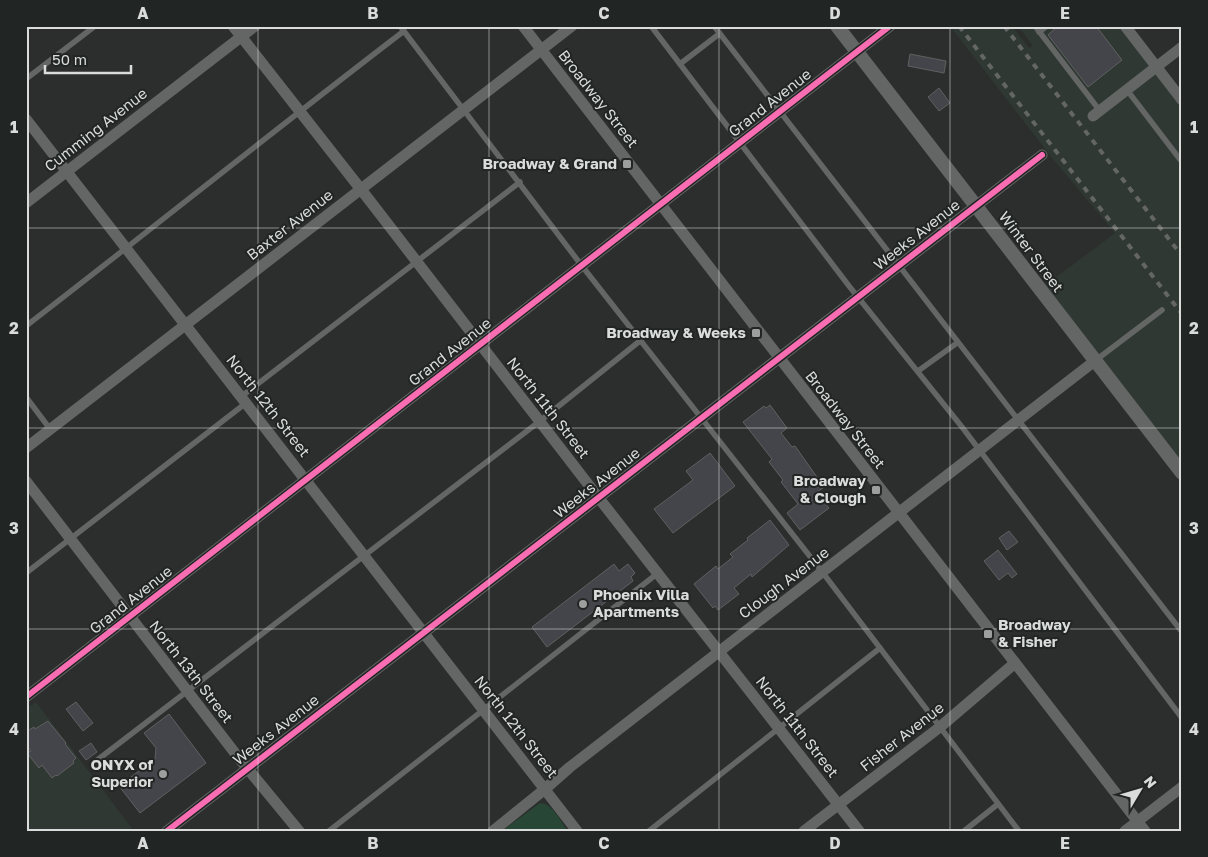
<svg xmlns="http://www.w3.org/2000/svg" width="1208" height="857" font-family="'Golos Text',sans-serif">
  <rect width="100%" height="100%" fill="#2c2e2d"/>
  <g fill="#2f3833">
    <polygon points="950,26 1012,26 1029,48 1033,46 1018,26 1125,26 1182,100 1182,473 1039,290 1115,233 1052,158"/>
    <polygon points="36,702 134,831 26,831 26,709"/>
  </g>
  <path fill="#274635" d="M540,803C552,803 561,822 568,831H502Z"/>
  <g fill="#44454a" stroke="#5f6060">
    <polygon points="1058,26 1096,26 1122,60 1088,87 1048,35"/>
    <polygon points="910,54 946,61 944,73 908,66"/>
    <polygon points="939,88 950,103 939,111 928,97"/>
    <polygon points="770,405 787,428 781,433 792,447 795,446 824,487 816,493 829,508 800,530 787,513 798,504 781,482 783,480 769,462 772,459 743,422 764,406 766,408"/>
    <polygon points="710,453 735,486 673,533 654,509 693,480 686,471"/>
    <polygon points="770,520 789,545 752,577 751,574 734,588 739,594 718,610 715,606 713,608 694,584 716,566 718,569 733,557 730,554 748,540 747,538"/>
    <polygon points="1009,531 1018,542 1007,550 999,538"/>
    <polygon points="998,550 1017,574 1012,578 1008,573 999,580 984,561"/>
    <polygon points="614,564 619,571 628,564 635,573 631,577 633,581 547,647 532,627"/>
    <polygon points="76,702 93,723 83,731 66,709"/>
    <polygon points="169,714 206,763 140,813 119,786 155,759 156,748 144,733"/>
    <polygon points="48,721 66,743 65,744 76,758 73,761 74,763 57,776 56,775 52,778 42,765 39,768 27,753 31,751 26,744 26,732 34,727 35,729"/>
    <polygon points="91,743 97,752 86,760 79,751"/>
  </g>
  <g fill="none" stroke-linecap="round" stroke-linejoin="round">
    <g stroke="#646665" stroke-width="5.5">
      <polyline points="400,26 582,266 823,573 1019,831"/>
      <polyline points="651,26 849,286 962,427 1182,718"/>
      <polyline points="714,26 1182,632"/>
      <polyline points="1035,26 1100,111"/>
      <polyline points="1039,32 1047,26"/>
      <polyline points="680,64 719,34"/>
      <polyline points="26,79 95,26"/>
      <polyline points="1127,90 1182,162"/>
      <path d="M26,326C153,228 277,128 404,31"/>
      <polyline points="1096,360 1162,310"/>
      <polyline points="918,371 957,343"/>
      <polyline points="242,396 520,182"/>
      <polyline points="26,397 50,429"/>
      <polyline points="26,573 246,403"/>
      <polyline points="96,761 540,421 641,340"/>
      <polyline points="329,831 658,573"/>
      <polyline points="649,831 880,648"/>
      <polyline points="964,831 998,804"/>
    </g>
    <g stroke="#646665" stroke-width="11">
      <polyline points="233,26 370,201 598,497 859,831"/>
      <polyline points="523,26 1145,831"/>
      <polyline points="1125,26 1182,100"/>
      <polyline points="1093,116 1182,47"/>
      <polyline points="26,119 577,831"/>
      <polyline points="26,203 255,26"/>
      <polyline points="26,448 572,26"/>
      <polyline points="26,481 238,757 299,831"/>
      <polyline points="26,697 890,26"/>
      <polyline points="167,831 1042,155"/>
      <polyline points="493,831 545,789 570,767 1096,360"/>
      <polyline points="804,831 940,727 1015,663"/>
      <polyline points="1125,831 1182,787"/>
    </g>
    <polyline stroke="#646665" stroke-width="14" points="837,26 1182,473"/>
    <g stroke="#646665" stroke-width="4" stroke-dasharray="6 6" stroke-linecap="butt">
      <polyline points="959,26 1182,314"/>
      <polyline points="1004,26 1182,256"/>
    </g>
    <defs>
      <g id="cycleway">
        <polyline points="26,697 890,26"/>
        <polyline points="167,831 1042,155"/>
      </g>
    </defs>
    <use href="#cycleway" stroke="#212523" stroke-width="9"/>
    <use href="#cycleway" stroke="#f96db3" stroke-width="6"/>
  </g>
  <path fill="none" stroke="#d9dcda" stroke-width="1" stroke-opacity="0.55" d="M258,26V831M489,26V831M719,26V831M950,26V831M26,228H1182M26,428H1182M26,629H1182"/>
  <g fill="#9c9f9d" stroke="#212523" stroke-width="2">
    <rect x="622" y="159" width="10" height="10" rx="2.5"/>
    <rect x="751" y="328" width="10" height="10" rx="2.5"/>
    <rect x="871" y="485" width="10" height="10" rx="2.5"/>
    <circle cx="583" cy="604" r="5"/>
    <rect x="983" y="629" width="10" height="10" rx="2.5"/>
    <circle cx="163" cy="774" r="5"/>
  </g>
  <g text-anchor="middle" stroke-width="4" stroke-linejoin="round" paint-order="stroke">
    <g font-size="15" fill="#d9dcda" stroke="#212523">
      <text transform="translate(598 99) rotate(52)" y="5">Broadway Street</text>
      <text transform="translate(770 103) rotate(-38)" y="5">Grand Avenue</text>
      <text transform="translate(96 130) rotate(-38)" y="5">Cumming Avenue</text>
      <text transform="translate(290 225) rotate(-38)" y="5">Baxter Avenue</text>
      <text transform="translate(917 235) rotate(-38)" y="5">Weeks Avenue</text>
      <text transform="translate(1031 252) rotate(53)" y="5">Winter Street</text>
      <text transform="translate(450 352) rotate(-38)" y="5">Grand Avenue</text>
      <text transform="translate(268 406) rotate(52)" y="5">North 12th Street</text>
      <text transform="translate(548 408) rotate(52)" y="5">North 11th Street</text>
      <text transform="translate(845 420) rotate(52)" y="5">Broadway Street</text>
      <text transform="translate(597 483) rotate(-38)" y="5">Weeks Avenue</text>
      <text transform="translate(784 583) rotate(-37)" y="5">Clough Avenue</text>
      <text transform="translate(131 600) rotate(-38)" y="5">Grand Avenue</text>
      <text transform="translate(191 672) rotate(52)" y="5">North 13th Street</text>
      <text transform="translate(516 727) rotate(52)" y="5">North 12th Street</text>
      <text transform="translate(797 727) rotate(52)" y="5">North 11th Street</text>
      <text transform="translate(276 730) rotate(-38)" y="5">Weeks Avenue</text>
      <text transform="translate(902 737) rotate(-38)" y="5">Fisher Avenue</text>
    </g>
    <g font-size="15" font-weight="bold" fill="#d9dcda" stroke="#212523" text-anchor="end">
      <text x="617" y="169">Broadway &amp; Grand</text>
      <text x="746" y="338">Broadway &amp; Weeks</text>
      <text x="866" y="486">Broadway<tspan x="866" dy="17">&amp; Clough</tspan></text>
      <text x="593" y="600" text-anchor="start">Phoenix Villa<tspan x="593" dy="17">Apartments</tspan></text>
      <text x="998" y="630" text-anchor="start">Broadway<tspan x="998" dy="17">&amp; Fisher</tspan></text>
      <text x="153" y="770">ONYX of<tspan x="153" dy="17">Superior</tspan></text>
    </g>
  </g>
  <rect width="1208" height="857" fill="none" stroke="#212523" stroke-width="55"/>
  <g transform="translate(1140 790) rotate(52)" stroke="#212523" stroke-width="4" paint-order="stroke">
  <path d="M0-4L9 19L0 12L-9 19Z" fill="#d9dcda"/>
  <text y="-8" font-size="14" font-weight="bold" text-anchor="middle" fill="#d9dcda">N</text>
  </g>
  <path d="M45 65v8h86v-8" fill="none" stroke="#d9dcda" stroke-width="2.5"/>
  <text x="52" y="65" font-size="15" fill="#d9dcda" stroke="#212523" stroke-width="4" paint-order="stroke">50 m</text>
  <rect x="28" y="28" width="1152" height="802" fill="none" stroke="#d9dcda" stroke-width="2"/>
  <g font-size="16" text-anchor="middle" font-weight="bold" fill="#d9dcda">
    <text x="143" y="19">A</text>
    <text x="373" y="19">B</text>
    <text x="604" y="19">C</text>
    <text x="835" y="19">D</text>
    <text x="1065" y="19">E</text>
    <text x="14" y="133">1</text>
    <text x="1194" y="133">1</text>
    <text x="14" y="334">2</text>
    <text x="1194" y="334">2</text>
    <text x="14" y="534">3</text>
    <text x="1194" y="534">3</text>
    <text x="14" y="735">4</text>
    <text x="1194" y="735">4</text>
    <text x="143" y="849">A</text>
    <text x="373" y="849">B</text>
    <text x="604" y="849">C</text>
    <text x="835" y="849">D</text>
    <text x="1065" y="849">E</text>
  </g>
</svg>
